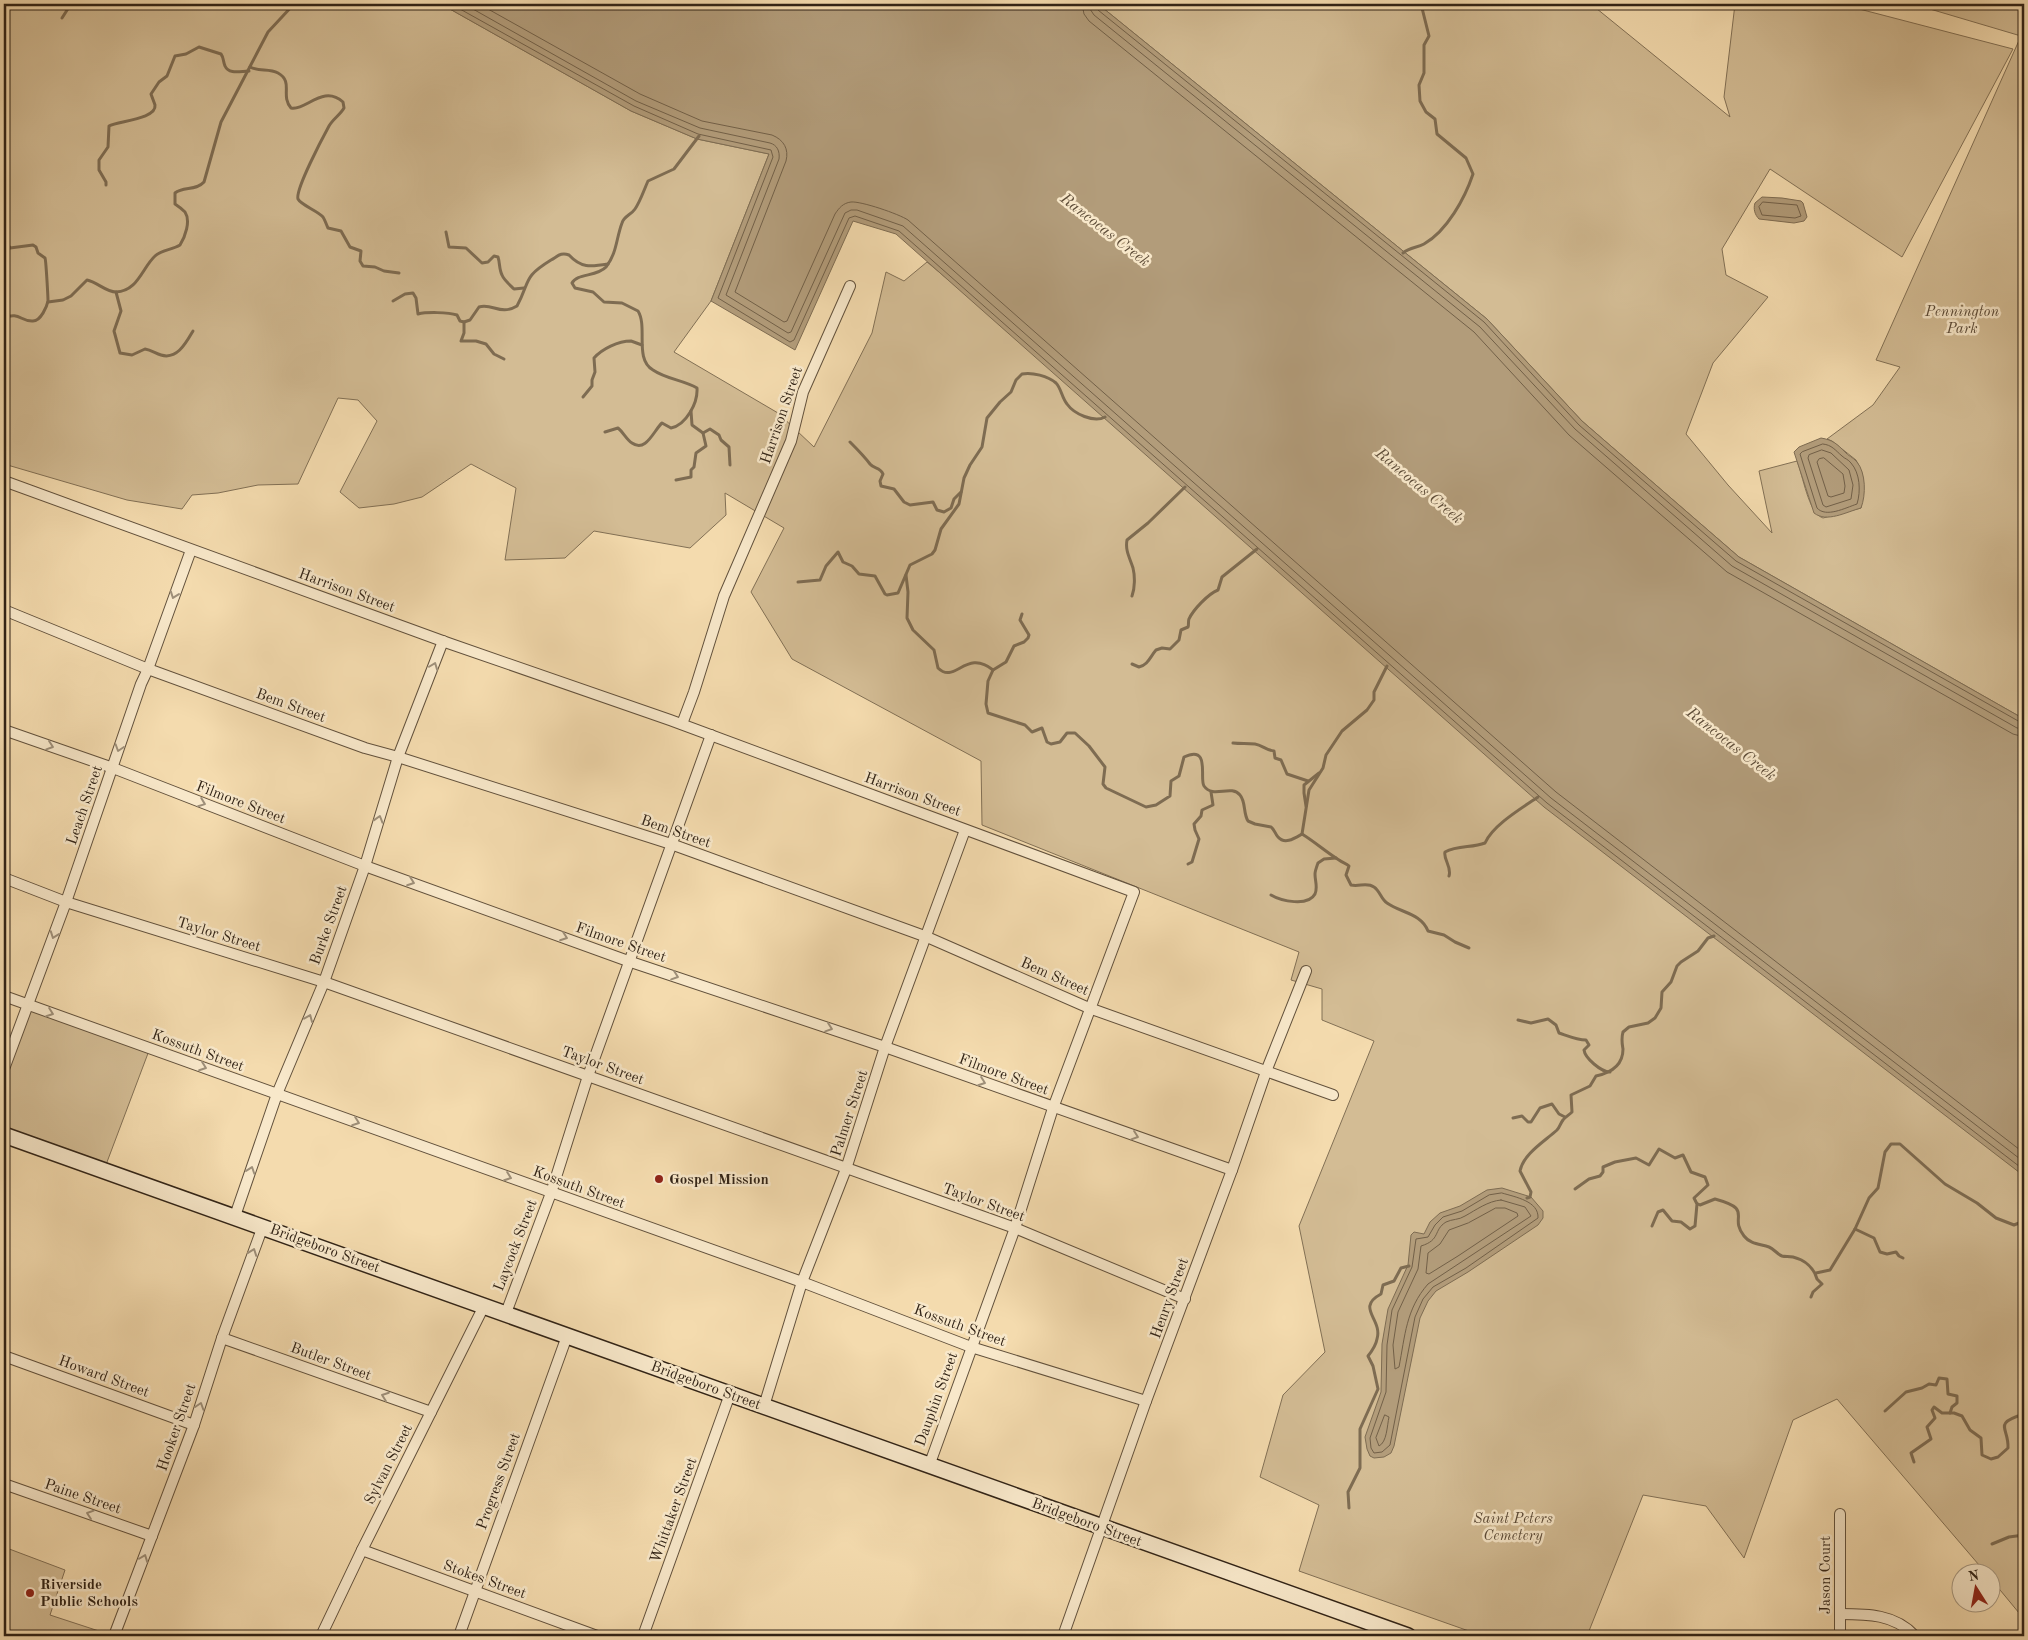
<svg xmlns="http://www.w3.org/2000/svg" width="2028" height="1640" font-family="'Old Standard TT',serif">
  <rect width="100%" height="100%" fill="#f4dbae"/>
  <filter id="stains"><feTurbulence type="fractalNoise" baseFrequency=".004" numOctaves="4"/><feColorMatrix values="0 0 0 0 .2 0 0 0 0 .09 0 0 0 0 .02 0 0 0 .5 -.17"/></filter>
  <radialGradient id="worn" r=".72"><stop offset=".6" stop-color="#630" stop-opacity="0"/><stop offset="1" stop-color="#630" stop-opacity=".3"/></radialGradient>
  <g fill="#d3bc94" stroke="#827055">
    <polygon points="4,4 441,4 631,111 697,139 769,154 711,301 674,352 778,413 814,447 872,333 886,272 904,281 927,262 2024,1176 2024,1619 1991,1579 1990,1572 1985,1572 1837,1399 1793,1420 1744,1558 1706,1506 1643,1495 1587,1636 1483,1636 1299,1571 1319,1505 1260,1477 1283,1395 1325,1352 1299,1226 1374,1041 1322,1020 1322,989 1291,980 1299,952 982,825 981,761 792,659 751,592 784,528 725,493 726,515 690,548 594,531 565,558 505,560 516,488 471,464 422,497 394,504 359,508 340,492 377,421 358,400 338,398 298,484 258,485 218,493 192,495 182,509 127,500 4,464"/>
    <path d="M1098,4H1591L1730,117L1724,97L1735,4H1840L2013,49L1902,257L1770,169L1722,249L1726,275L1768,297L1713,363L1686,434L1728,485L1772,533L1759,471L1797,461C1803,475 1808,513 1823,518L1861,508L1863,478L1860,468L1856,460L1832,441L1827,439L1873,405L1900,367L1876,360L2021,36L1913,4H2024V719L1739,557L1582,421L1487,319Z"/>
    <polygon points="28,1005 150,1048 104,1170 4,1135 4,1069"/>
    <polygon points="4,1547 65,1570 50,1615 108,1634 107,1636 4,1636"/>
  </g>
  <g fill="#b29c7a" stroke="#7e6c52">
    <polygon points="441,4 1098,4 1487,319 1582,421 1739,557 2024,719 2024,1176 1544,807 896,234 853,221 795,350 711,301 769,154 697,139 631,111"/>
    <path d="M1762,197L1782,198L1801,201L1803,203L1807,217L1804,221L1794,223L1759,219C1755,215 1753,209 1755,203Z"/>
    <path d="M1821,438C1833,440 1837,444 1845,452C1848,456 1853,457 1857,462C1866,473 1866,495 1861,508C1846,512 1827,523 1814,513L1794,452L1799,447Z"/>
    <polygon points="1502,1188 1531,1197 1543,1211 1543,1218 1538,1225 1468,1272 1436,1291 1428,1301 1420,1318 1394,1446 1391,1453 1384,1457 1374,1458 1370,1456 1367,1449 1365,1437 1381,1392 1382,1344 1388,1309 1408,1265 1411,1235 1414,1232 1424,1234 1430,1222 1440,1213 1460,1206 1487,1190"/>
  </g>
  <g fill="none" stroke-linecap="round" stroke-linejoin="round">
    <g stroke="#726048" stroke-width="1">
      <polyline points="451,4 634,106 698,134 771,150 773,157 718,298 790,342 794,340 849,218 855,216 899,231 1547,803 2024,1170"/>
      <path d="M464,4L636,101L700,128L770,143C777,145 780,151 779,159L726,295L788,333L791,332L845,213L851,210H857L903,226L1551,798L2024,1162"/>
      <path d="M479,4L640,94L702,121L772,135C784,140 789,149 786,161L735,292L784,322L787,321L835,214C839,208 843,203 851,202C861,201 899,214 908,220L1556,792L2024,1153"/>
      <polyline points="1082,4 1084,14 1089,21 1474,332 1569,435 1727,572 2013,734 2024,737"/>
      <polyline points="1089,4 1090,9 1094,15 1480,327 1575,429 1732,566 2017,728 2024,729"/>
      <polyline points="1096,4 1098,10 1484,322 1579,425 1736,561 2020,722 2024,723"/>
      <polygon points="1763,202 1797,205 1801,216 1795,218 1762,215 1759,207"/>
      <path d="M1823,444C1832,445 1835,450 1842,456C1845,459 1848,459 1851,463C1860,473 1861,491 1857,504C1845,508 1826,518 1817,508L1800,454L1802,452Z"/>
      <polygon points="1822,450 1831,453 1849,470 1853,485 1851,499 1826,507 1823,505 1808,458 1809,455"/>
      <polygon points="1824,458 1843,474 1845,486 1844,493 1831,497 1828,496 1817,462 1819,459"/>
      <path d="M1502,1193C1515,1197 1539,1201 1538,1218L1466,1268L1433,1287L1423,1299L1415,1317L1390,1445L1382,1452L1374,1453L1371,1448L1370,1438L1386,1392L1387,1345L1392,1310L1412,1267L1416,1239L1428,1237L1435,1225L1443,1217L1462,1211L1489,1195Z"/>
      <path d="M1501,1200L1525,1207L1531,1216L1428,1284C1406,1309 1405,1336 1399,1367L1395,1369L1393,1345L1398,1312L1418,1269L1421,1246C1441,1240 1433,1230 1446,1222C1452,1219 1459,1220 1465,1216C1476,1210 1488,1201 1501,1200Z"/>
      <polygon points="1496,1208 1505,1208 1517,1213 1518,1216 1458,1256 1429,1274 1426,1273 1428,1253 1440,1244 1449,1230 1468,1223"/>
      <path d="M1385,1415L1389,1417C1387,1426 1387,1442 1379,1446L1376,1438Z"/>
    </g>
    <g stroke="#7e6c52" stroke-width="3">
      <polyline points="62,18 71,4"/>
      <path d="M250,67C259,72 269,68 278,73C294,82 280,95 291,108C306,111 323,84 343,102L344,108C340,115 333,119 329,126C323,137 295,190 298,199C301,205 318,211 323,217C325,220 326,224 328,228L341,231L350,247L361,251L360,261L363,266L375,267L384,271L399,273"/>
      <path d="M106,185V182L99,170V160L108,147L109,126C118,121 157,119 155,105C154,102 152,97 151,94L159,82L167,76L175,56L186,54L199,47L221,54C224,58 223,62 225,66C229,75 241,71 249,71"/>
      <path d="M4,224L6,226V241L10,248L33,245L36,247L38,253L45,258C46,260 48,297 48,301C47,306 41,321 33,321C21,322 19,311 4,318"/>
      <path d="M446,232L449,247L466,248L482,263L488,262L494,256L498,257C500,263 499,269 502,275C504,280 510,285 514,289L524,288"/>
      <path d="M1403,253C1410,247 1417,248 1424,244C1447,231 1465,198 1473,174L1466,158L1437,134L1435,119L1426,112L1420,101L1419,85L1424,73V45L1429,36L1421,4"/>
      <path d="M116,292L121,311L114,331L120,353L132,355L145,349C151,350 155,353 161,355C177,360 186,343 193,331"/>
      <path d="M393,301L405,294L413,293L416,298L418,314C426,312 448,312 457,315L460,321L464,322V333L461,341H476L486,344L494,354L504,359"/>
      <path d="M48,302L63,300L71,296L87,280C97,282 106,292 116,292C138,291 142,268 155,256C161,250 172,250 180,245C185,237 191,221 185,212C182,209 178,206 175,204V193C183,186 196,191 204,182L221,122L268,32L294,4"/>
      <path d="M464,322L470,320L479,307C493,303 500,316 517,306C531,280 522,278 551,260C558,256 561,252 569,255C581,268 590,267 608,264"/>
      <path d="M583,397L592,386V380L595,372L594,358C602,349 618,341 631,341C634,342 639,344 642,345"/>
      <path d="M605,432L618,428C624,433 626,439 632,443C646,453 654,430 662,423L671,428C686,425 698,403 697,388C683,380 666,379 653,370C634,359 648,327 638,311L622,303L604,302L593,292L575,288L572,283C577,273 597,277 606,267C617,253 616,239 622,223C624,216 631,215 635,209C640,202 644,190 648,181L674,169L699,136"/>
      <polyline points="703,433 710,429 719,435 721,440 729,447 730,465"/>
      <path d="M850,442C857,449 864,456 870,464C874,469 880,467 883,474L880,481L881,486L894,489L904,502L910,505L933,502L937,510L944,512L951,508L954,499L961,492"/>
      <polyline points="676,480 691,477 691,470 694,467 696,453 706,446 703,433 692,425 691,411"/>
      <path d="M906,575L908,592L907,618L913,630L934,650L938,668C955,685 966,648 993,670"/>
      <path d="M798,582L820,580L826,566L838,552L843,562L852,566L859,574L875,576L885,594L887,595L898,593L910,565L932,554L935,550L941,529L959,504L964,478L970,465L982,447L987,418L1000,402L1011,392L1016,380L1022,374C1032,372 1048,376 1056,383C1061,388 1062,398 1067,404C1074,414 1094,423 1105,417"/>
      <path d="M1132,596C1135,588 1135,576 1133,568C1130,558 1125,551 1127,540L1148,523L1185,487"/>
      <path d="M1022,614L1020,620L1029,635L1028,638L1024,642L1014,646L1006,662L993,670L988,681L986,704L988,713L1025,725L1032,732L1042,728L1047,742L1051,744L1060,742L1067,733H1075L1089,746L1105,767L1103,784L1106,788L1146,807L1156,805L1170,796L1171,781L1179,776L1184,757C1211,744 1199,779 1204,786C1213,799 1231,784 1240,795C1246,802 1243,813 1248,821L1255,824L1271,827C1275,830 1275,834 1278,837C1285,845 1295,838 1302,834"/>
      <path d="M1132,664L1139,667C1148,665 1150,657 1156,650L1162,648L1170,649L1179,640L1181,630L1188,627C1189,624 1188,621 1189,619C1193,610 1208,594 1218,590L1222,577L1257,549"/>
      <path d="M1233,743C1241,744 1247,743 1255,744C1262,745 1266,750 1274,751L1275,758L1281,760L1287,774L1308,781"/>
      <polyline points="1306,806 1304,793 1304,785 1319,773"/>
      <polyline points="1302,834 1309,790 1323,768 1326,755 1342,731 1367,710 1374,700 1374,692 1387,666"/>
      <path d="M1302,834C1315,842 1326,852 1339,860C1343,863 1346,863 1349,866L1346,875L1351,885C1359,887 1367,882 1374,887C1380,891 1381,899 1387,903C1401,913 1421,913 1428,931L1444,935L1455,942L1469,948"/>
      <polyline points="1188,864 1192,862 1199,839 1195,830 1194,824 1201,816 1202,810 1213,805 1211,792"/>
      <path d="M1449,876C1452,867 1443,859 1445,852C1458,845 1472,848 1485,843C1493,825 1522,808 1538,797"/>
      <path d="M1271,895C1281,901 1308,907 1315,894C1318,887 1315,882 1315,874C1315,871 1317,866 1318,863L1324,859L1336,858"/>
      <path d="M1518,1020L1531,1023L1548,1019L1556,1025L1559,1033C1568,1036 1577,1040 1586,1040L1589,1045L1584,1050C1585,1058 1601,1072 1610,1072"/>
      <polyline points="1513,1118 1522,1116 1528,1122 1531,1122 1540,1108 1552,1104 1559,1114 1565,1117"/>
      <polyline points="1575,1189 1589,1179 1600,1176 1603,1172 1603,1167 1615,1162 1636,1158 1649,1165 1659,1149 1675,1158 1683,1155 1691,1172 1705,1177 1708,1185 1694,1198 1697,1204 1695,1226 1690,1229 1681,1222 1672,1221 1663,1210 1658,1212 1652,1226"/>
      <path d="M1527,1198L1530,1197L1531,1192L1520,1171C1523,1154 1545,1141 1557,1130C1560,1127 1560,1124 1563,1120C1565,1117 1569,1115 1572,1112L1571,1095L1590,1086L1596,1076C1610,1073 1623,1066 1623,1049C1622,1043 1621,1039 1623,1032L1629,1027L1648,1023L1655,1018L1661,1008L1662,992L1671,982L1677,966L1681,962L1698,951L1708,938L1714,936"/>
      <polyline points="2024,1200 2023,1207 2024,1213"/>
      <path d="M1698,1204L1700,1205L1715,1199C1755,1210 1728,1216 1744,1236C1750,1244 1760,1244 1769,1247C1774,1249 1777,1254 1782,1256C1785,1257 1789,1256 1793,1257C1805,1260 1814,1268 1817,1279L1822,1284L1813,1292L1811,1297"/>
      <polyline points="1855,1229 1874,1238 1880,1252 1887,1254 1896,1252 1899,1256 1903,1258"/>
      <polyline points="1816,1273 1830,1270 1855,1229 1869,1198 1878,1188 1885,1152 1891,1144 1900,1144 1945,1184 1977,1203 1996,1218 2014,1225 2024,1221"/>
      <polyline points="1885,1411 1906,1392 1922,1388 1929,1384 1936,1385 1939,1378 1947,1379 1948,1394 1957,1396 1957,1403 1952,1407 1950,1413"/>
      <path d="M1914,1462L1911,1453L1931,1439L1927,1427L1935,1418L1932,1410L1934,1407L1942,1413H1954L1962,1416L1970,1430L1981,1438L1982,1455L1991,1459L1998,1457L2008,1448C2009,1427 1992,1424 2024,1414"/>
      <path d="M1349,1508L1348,1492L1360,1468V1429L1378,1389L1373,1366L1368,1356C1372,1351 1376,1345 1377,1339C1383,1319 1355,1308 1381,1294L1383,1285L1394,1281L1401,1268L1409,1266"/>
      <polyline points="1992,1544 2009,1537 2024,1535"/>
    </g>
    <defs>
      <g id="street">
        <polyline points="4,481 448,643 670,720 1134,892 1053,1108 1015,1228 929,1466"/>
        <polyline points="4,610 148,669 365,748 398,757 671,844 927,937 1089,1008 1333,1095"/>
        <polyline points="682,724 694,692 724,596 791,441 803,392 850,286"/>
        <polyline points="4,730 113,768 365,866 628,961 885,1047 1232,1170"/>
        <polyline points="4,878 66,902 324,982 588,1076 1015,1228 1185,1299"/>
        <polyline points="4,996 802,1282 971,1347 1146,1401"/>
        <polyline points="4,1069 66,902 141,684 148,669 191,550"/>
        <polyline points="235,1216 277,1094 324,982 365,866 398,757 443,641"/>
        <polyline points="506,1313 551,1193 588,1076 711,735"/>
        <polyline points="222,1338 431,1412"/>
        <polyline points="4,1356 194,1425"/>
        <polyline points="764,1406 802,1282 846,1169 885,1047 965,830"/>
        <polyline points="4,1484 152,1536"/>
        <polyline points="1840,1514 1840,1636"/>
        <polyline points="362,1550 597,1636"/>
        <path d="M1840,1614C1867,1614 1895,1614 1915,1636"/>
        <polyline points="114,1636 194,1425 222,1338 263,1226"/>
        <polyline points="321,1636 362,1550 484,1306"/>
        <polyline points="459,1636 567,1336"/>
        <polyline points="643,1636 730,1394"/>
        <polyline points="1063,1636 1146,1401 1232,1170 1267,1069 1306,971"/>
      </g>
      <polyline id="secondary" points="4,1135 1408,1636"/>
    </defs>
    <use href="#street" stroke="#62513c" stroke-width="12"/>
    <use href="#secondary" stroke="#312316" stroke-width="18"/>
    <use href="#street" stroke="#f8e8ca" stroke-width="10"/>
    <use href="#secondary" stroke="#f8e8ca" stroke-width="15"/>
  </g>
  <defs><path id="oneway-chevron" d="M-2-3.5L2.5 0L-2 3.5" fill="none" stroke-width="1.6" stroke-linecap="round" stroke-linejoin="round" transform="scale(1.25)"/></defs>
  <g stroke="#9e8f79">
    <use href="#oneway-chevron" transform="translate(174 595) rotate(110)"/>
    <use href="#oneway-chevron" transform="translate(434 666) rotate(-69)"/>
    <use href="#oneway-chevron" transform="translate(50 746) rotate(19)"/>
    <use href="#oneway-chevron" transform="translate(119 748) rotate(108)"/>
    <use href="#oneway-chevron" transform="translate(202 803) rotate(21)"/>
    <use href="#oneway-chevron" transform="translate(379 819) rotate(-73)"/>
    <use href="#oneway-chevron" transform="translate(411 882) rotate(20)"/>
    <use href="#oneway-chevron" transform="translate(54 935) rotate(110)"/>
    <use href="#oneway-chevron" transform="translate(564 937) rotate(20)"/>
    <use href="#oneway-chevron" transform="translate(675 976) rotate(19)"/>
    <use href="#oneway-chevron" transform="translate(50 1013) rotate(20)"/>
    <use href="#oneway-chevron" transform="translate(309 1018) rotate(-67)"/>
    <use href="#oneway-chevron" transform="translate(829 1028) rotate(19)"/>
    <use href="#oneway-chevron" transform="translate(203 1067) rotate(20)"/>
    <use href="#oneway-chevron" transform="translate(982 1082) rotate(20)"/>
    <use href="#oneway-chevron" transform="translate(356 1122) rotate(20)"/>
    <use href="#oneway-chevron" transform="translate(1135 1136) rotate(19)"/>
    <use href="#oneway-chevron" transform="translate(251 1170) rotate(-71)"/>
    <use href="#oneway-chevron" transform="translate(508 1177) rotate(20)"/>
    <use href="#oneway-chevron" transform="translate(253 1252) rotate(-70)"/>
    <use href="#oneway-chevron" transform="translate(385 1396) rotate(-160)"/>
    <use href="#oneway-chevron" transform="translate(200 1406) rotate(-72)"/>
    <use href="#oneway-chevron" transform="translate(90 1514) rotate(-161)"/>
    <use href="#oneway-chevron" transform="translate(144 1558) rotate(-69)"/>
  </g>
  <g fill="#8f2418" stroke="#f8e8ca" stroke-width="2">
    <circle cx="659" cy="1179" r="5"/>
    <circle cx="30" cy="1593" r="5"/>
  </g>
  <g text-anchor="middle" stroke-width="5" stroke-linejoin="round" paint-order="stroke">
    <g font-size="15" font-style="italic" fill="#5a4936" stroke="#f8e8ca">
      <text x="1962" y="316">Pennington<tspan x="1962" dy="17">Park</tspan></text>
      <text x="1513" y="1523">Saint Peters<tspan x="1513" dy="17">Cemetery</tspan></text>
    </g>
    <g font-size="15" fill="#312316" stroke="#f8e8ca">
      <text transform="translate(781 415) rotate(-71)" y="5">Harrison Street</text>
      <text transform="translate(347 590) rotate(20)" y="5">Harrison Street</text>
      <text transform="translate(291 705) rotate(20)" y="5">Bem Street</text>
      <text transform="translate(913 794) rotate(20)" y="5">Harrison Street</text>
      <text transform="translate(241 802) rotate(21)" y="5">Filmore Street</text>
      <text transform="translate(84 805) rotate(-71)" y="5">Leach Street</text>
      <text transform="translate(676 831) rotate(19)" y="5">Bem Street</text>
      <text transform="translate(328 925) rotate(-70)" y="5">Burke Street</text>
      <text transform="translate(219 934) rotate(17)" y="5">Taylor Street</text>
      <text transform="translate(621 942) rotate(19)" y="5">Filmore Street</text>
      <text transform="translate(1055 976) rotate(24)" y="5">Bem Street</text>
      <text transform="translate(198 1050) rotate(20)" y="5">Kossuth Street</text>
      <text transform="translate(603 1065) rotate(20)" y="5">Taylor Street</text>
      <text transform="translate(1004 1074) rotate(20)" y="5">Filmore Street</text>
      <text transform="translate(849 1113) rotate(-72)" y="5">Palmer Street</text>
      <text transform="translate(579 1187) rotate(20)" y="5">Kossuth Street</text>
      <text transform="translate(984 1202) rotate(20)" y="5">Taylor Street</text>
      <text transform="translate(515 1245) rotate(-69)" y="5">Laycock Street</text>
      <text transform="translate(325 1248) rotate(20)" y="5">Bridgeboro Street</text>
      <text transform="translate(1169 1298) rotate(-70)" y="5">Henry Street</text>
      <text transform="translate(960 1325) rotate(20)" y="5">Kossuth Street</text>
      <text transform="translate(331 1361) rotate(20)" y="5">Butler Street</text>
      <text transform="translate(104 1376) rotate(20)" y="5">Howard Street</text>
      <text transform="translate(706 1385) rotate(20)" y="5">Bridgeboro Street</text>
      <text transform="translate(936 1399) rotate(-70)" y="5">Dauphin Street</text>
      <text transform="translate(176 1427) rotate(-71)" y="5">Hooker Street</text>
      <text transform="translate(388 1464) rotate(-63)" y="5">Sylvan Street</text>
      <text transform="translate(498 1481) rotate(-70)" y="5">Progress Street</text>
      <text transform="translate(83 1496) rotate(19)" y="5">Paine Street</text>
      <text transform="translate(673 1510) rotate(-70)" y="5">Whittaker Street</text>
      <text transform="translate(1087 1522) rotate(20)" y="5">Bridgeboro Street</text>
      <text transform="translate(1825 1575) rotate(-90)" y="5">Jason Court</text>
      <text transform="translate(485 1579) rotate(20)" y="5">Stokes Street</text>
    </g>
    <g font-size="15" font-weight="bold" fill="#312316" stroke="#f8e8ca" text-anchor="start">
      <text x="669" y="1184">Gospel Mission</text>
      <text x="40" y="1589">Riverside<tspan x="40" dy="17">Public Schools</tspan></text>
    </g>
    <g font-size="16" font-style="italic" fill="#5e4d39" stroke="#f8e8ca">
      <text transform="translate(1106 229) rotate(38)" y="6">Rancocas Creek</text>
      <text transform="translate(1420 485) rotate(40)" y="6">Rancocas Creek</text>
      <text transform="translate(1732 743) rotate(38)" y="6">Rancocas Creek</text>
    </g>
  </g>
  <rect width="2028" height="1640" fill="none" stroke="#f4dbae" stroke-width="20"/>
  <rect x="5" y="5" width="2018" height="1630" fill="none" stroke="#312316" stroke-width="2.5"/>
  <rect x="10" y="10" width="2008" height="1620" fill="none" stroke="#312316"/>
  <g transform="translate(1976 1588) rotate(349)"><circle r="24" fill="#f8e8ca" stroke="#a89982"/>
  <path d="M0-4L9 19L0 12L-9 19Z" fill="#8f2418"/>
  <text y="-8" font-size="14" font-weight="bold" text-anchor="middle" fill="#312316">N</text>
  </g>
  <rect width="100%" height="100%" filter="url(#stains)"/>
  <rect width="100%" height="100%" fill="url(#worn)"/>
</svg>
